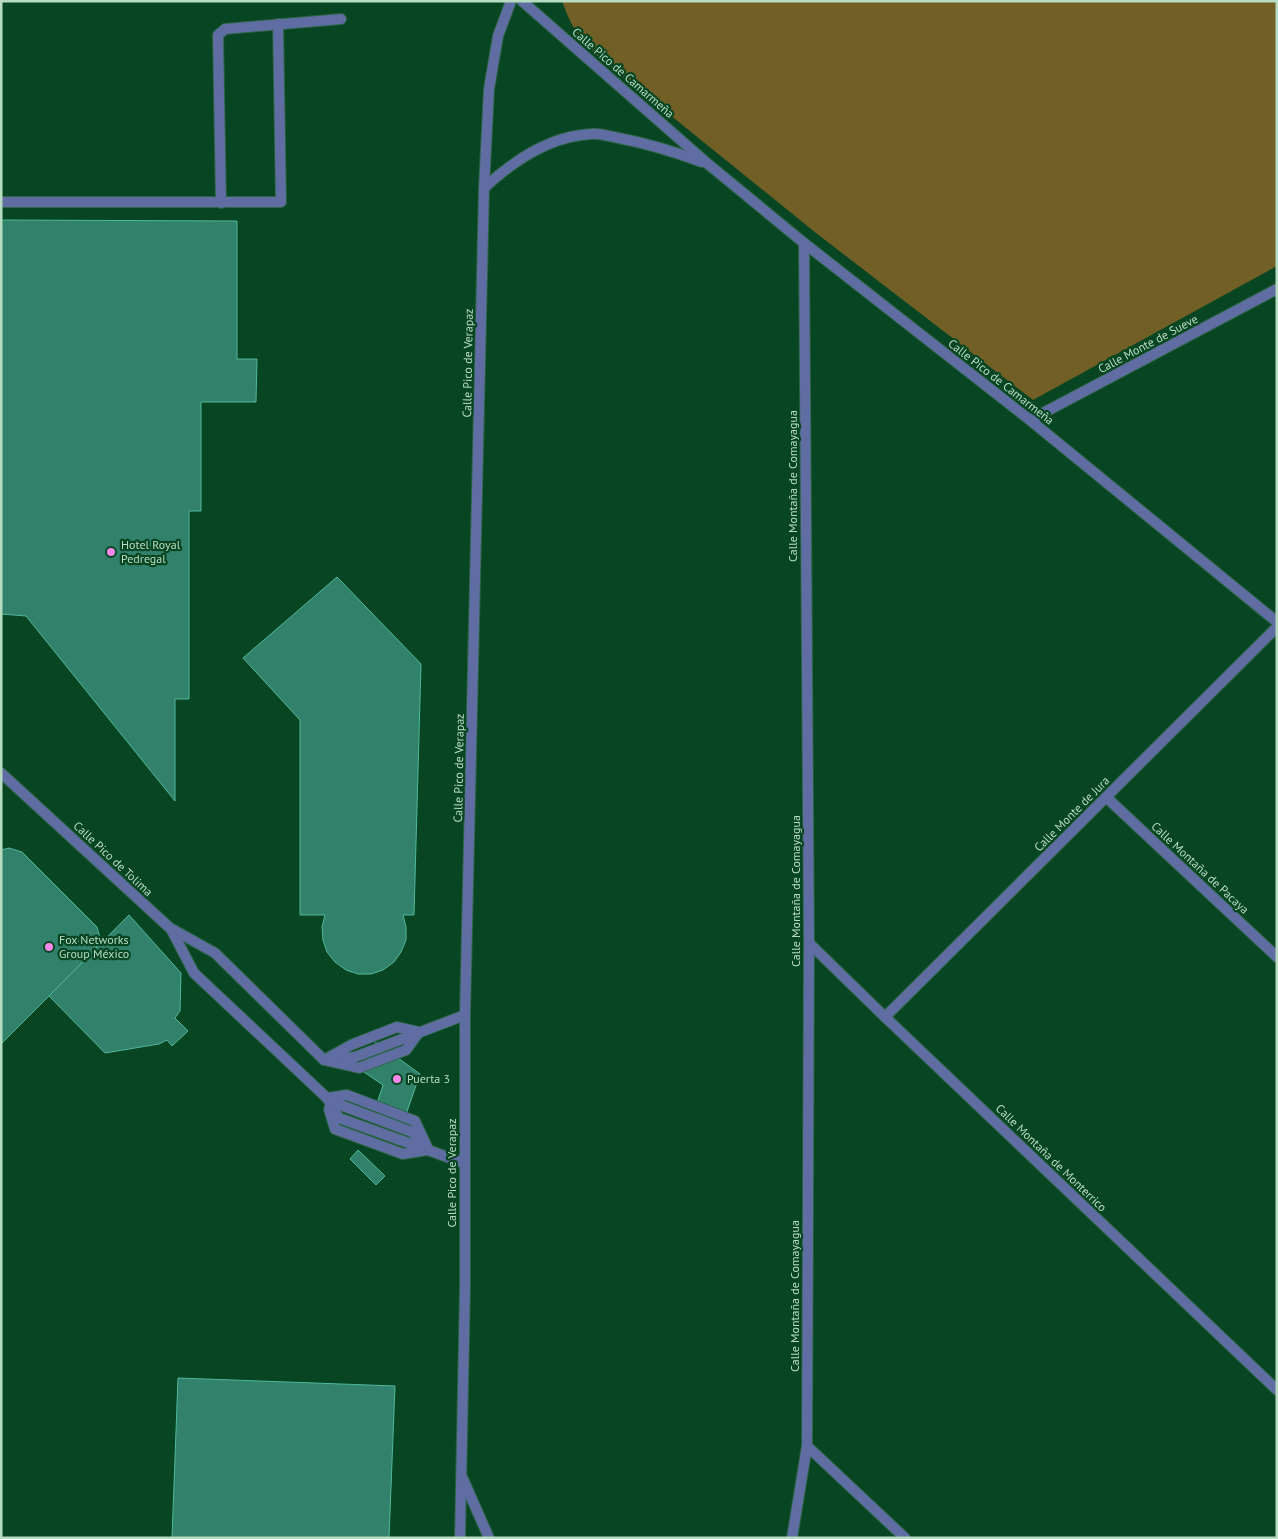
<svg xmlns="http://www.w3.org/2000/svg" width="1278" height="1539" font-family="'PT Sans',sans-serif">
  <rect width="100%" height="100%" fill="#084623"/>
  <path fill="#715f25" d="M562,1H1277V266L1033,400L816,233L591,51C577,36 569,21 562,1Z"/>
  <g fill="#31816b" stroke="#50b89b">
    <polygon points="1,220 237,221 237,359 257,359 256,402 201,402 201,511 189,511 189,699 175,699 175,801 26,616 1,614"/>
    <polygon points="337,577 421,664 414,915 403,915 406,927 406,940 401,952 394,962 383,970 371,974 358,974 346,970 335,962 327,952 323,940 322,927 325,915 300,915 300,720 243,658"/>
    <polygon points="9,848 22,852 97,927 100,938 95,950 1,1044 1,850"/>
    <polygon points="129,915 181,973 180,1011 175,1018 188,1031 172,1046 167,1040 159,1044 105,1053 49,996"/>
    <polygon points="376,1042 420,1074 402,1126 373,1115 383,1085 358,1068"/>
    <polygon points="358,1150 385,1176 376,1185 350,1159"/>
    <polygon points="178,1378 395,1386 389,1538 172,1538"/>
  </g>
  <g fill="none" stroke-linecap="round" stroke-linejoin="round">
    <defs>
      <g id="service">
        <polyline points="1,202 281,202 278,24"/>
        <polyline points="221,203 218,35 225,29 341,19"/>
        <polyline points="1,773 171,929 194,973 327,1098 339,1118 464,1163"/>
        <polyline points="172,929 215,953 324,1060 355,1057 465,1015"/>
        <polygon points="397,1027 419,1032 406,1050 359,1068 324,1060 351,1045"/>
        <polyline points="327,1098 347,1095 415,1121 428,1149"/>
        <polyline points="328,1099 343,1106 412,1132 422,1143"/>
        <polyline points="329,1109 335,1129 403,1154 427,1150"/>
      </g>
      <g id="minor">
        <polyline points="522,1 708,164 804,243 1030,420 1277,622"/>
        <path d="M484,188C513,161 551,136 591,134C599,133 607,136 614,137C645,143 673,151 702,162"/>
        <polyline points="1030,420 1277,289"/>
        <polyline points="1106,797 1277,957"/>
        <polyline points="809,943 885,1017 1277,1390"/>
        <polyline points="885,1017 1277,627"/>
        <polyline points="807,1446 905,1538"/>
        <polyline points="463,1479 489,1538"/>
        <polyline points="460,1538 465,1287 465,1015 484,188 489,89 498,36 511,1"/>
        <polyline points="792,1538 807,1446 809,943 804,243"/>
      </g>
    </defs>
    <use href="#service" stroke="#2b6443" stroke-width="12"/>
    <use href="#minor" stroke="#2b6443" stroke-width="12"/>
    <use href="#service" stroke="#606da3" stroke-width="10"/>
    <use href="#minor" stroke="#606da3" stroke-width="10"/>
  </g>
  <g fill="#f888e9" stroke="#084623" stroke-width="2">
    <circle cx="111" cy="552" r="5"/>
    <circle cx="49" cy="947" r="5"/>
    <circle cx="397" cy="1079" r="5"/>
  </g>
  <g text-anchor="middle" stroke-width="4.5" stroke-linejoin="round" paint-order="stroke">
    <g font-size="12" fill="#b8dcc1" stroke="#084623">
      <text transform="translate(623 73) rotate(41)" y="4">Calle Pico de Camarmeña</text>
      <text transform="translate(1148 344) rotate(-28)" y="4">Calle Monte de Sueve</text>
      <text transform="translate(468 363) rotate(-89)" y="4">Calle Pico de Verapaz</text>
      <text transform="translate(1001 382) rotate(38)" y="4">Calle Pico de Camarmeña</text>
      <text transform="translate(793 486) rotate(-90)" y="4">Calle Montaña de Comayagua</text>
      <text transform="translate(459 768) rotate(-89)" y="4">Calle Pico de Verapaz</text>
      <text transform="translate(1072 814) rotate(-45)" y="4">Calle Monte de Jura</text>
      <text transform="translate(113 859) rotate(43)" y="4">Calle Pico de Tolima</text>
      <text transform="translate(1200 868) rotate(43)" y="4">Calle Montaña de Pacaya</text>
      <text transform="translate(796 891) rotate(-90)" y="4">Calle Montaña de Comayagua</text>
      <text transform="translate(1051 1158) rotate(44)" y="4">Calle Montaña de Monterrico</text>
      <text transform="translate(452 1173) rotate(-90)" y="4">Calle Pico de Verapaz</text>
      <text transform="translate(795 1296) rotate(-90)" y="4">Calle Montaña de Comayagua</text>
    </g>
    <g font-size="12" fill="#b8dcc1" stroke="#084623" text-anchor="start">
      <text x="121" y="549">Hotel Royal<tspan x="121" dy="14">Pedregal</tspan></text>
      <text x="59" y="944">Fox Networks<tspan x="59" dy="14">Group México</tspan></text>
      <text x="407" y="1083">Puerta 3</text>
    </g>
  </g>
  <rect width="1278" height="1539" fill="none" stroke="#b8dcc1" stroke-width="5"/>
</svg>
